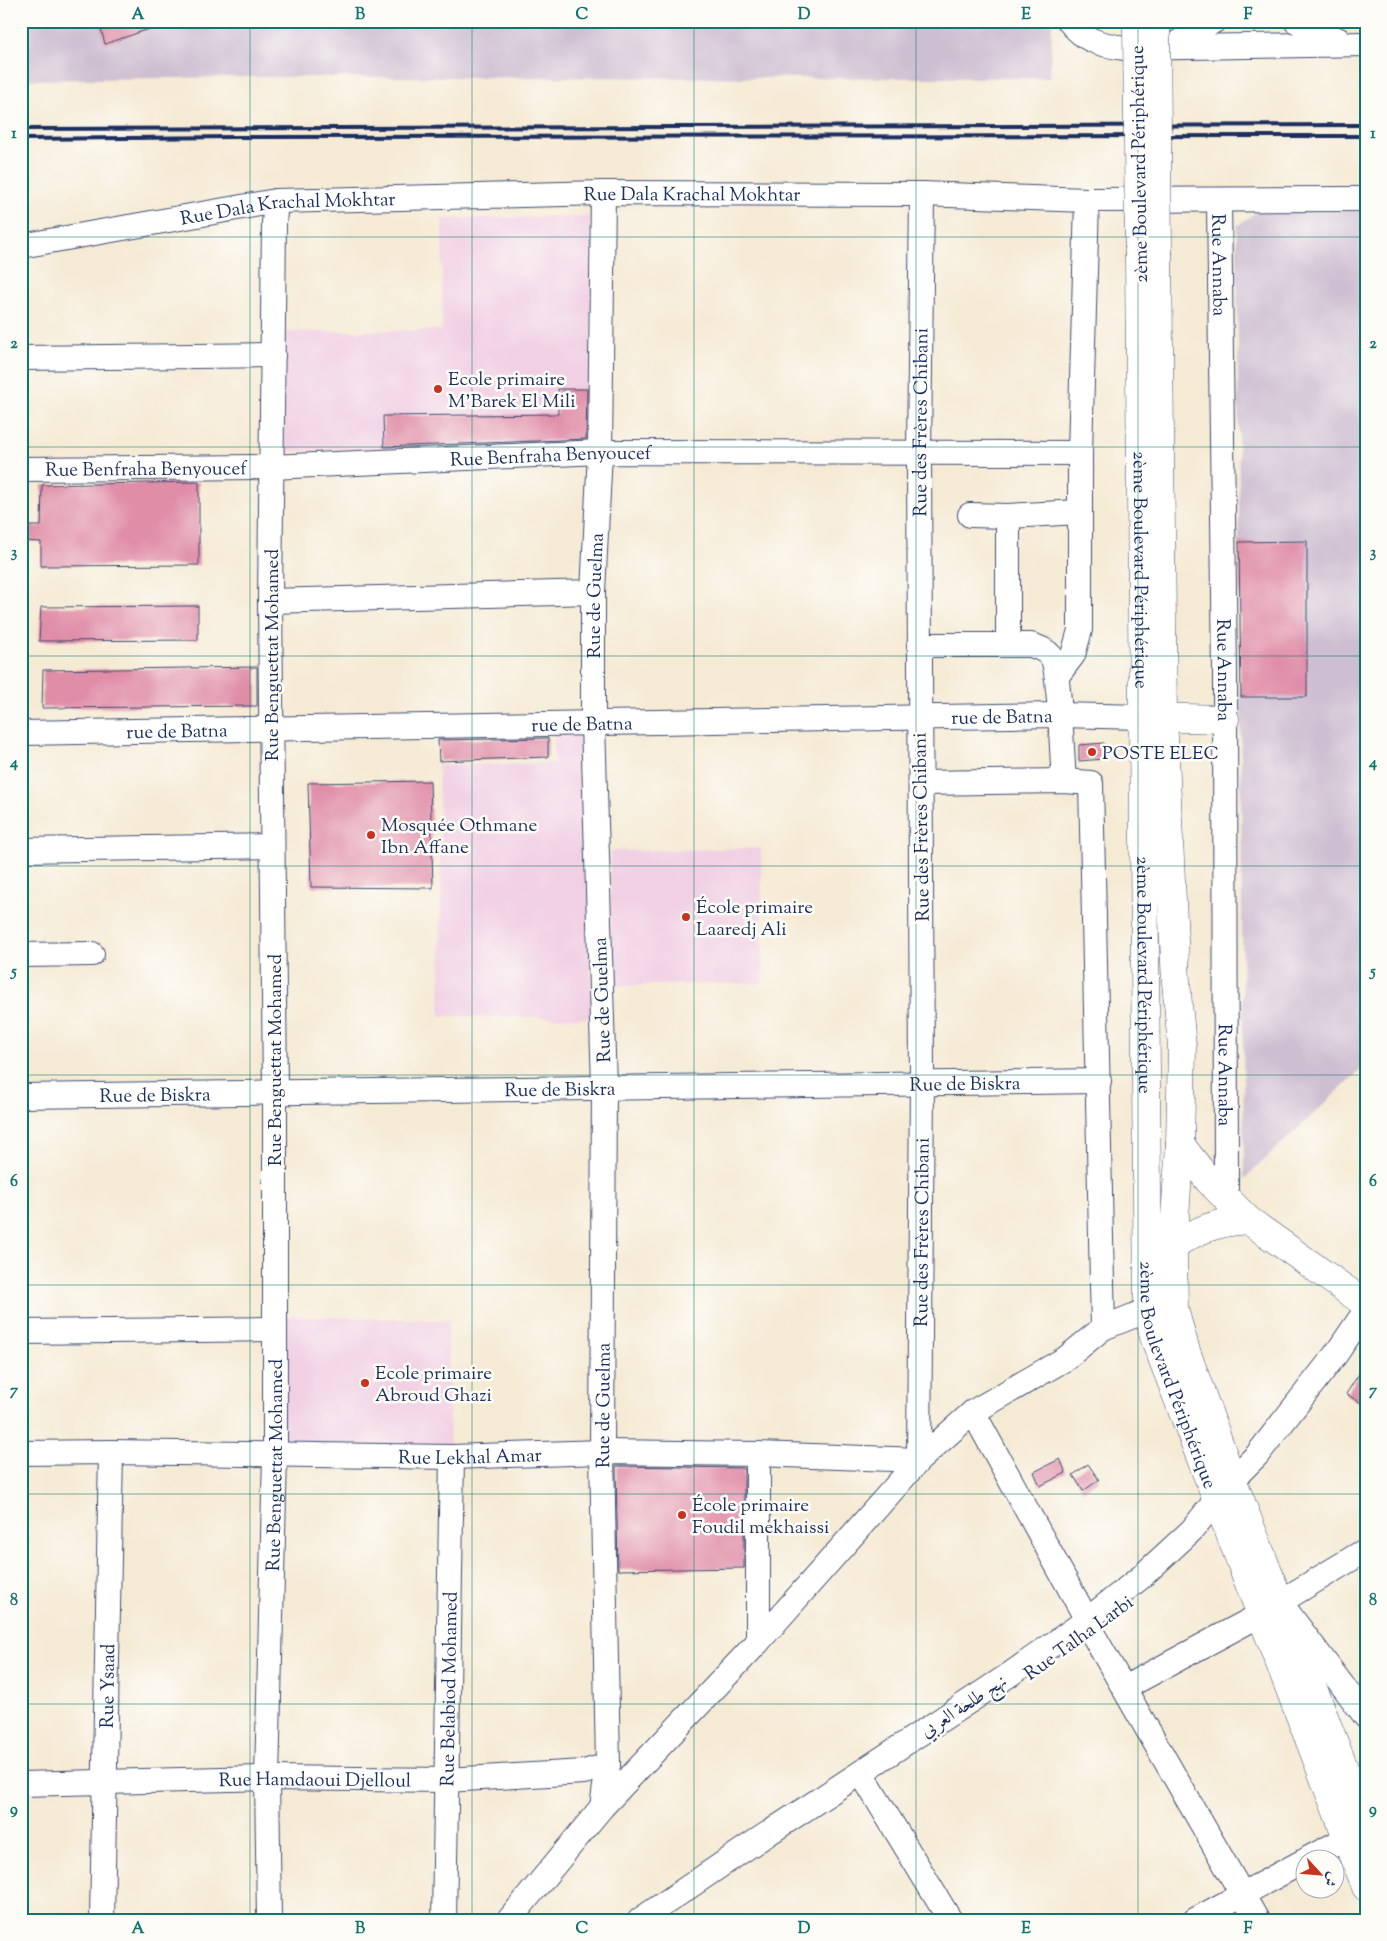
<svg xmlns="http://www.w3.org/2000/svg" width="1387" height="1941" font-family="'Sorts Mill Goudy',Amiri,serif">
  <rect width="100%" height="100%" fill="#fdfcf7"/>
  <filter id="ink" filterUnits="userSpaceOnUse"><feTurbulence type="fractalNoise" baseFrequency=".02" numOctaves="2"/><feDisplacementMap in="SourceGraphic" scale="10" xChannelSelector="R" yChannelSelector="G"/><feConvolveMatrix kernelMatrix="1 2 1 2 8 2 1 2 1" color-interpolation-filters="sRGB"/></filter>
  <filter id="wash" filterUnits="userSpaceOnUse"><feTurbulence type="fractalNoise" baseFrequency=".0096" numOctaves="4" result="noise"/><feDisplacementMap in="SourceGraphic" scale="20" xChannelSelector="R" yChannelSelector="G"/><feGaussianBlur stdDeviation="1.12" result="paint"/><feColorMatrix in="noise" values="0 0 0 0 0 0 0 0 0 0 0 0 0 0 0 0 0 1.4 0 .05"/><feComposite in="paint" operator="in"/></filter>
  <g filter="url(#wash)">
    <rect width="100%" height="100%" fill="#f5ead4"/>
    <g fill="#f1d0e4">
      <polygon points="590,216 593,446 284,451 283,332 442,330 442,219"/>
      <polygon points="585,734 592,1018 440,1016 441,879 438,765 554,763 554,735"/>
      <polygon points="761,848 763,983 612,986 610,851"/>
      <polygon points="281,1316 448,1320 450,1450 282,1446"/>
    </g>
    <g fill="#cebed1">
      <polygon points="21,21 1052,21 1050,78 241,77 21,80"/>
      <polygon points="1259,210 1366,211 1366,1065 1244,1179 1237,226"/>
    </g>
    <g id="blocks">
      <g fill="#e08da8">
        <polygon points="99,21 160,21 161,25 105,44"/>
        <polygon points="558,389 587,389 586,439 384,447 383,416 558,414"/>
        <polygon points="199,482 199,565 41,566 41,542 21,541 21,526 41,526 42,485"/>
        <polygon points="1307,541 1307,697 1241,697 1239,542"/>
        <polygon points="198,606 198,640 39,641 41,607"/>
        <polygon points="257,667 257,706 42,708 43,670"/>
        <polygon points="548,738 548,757 439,761 438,740"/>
        <polygon points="1104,743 1104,759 1079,761 1079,745"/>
        <polygon points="430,781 433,888 311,887 308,783"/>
        <polygon points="1366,1363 1366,1406 1346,1394"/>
        <polygon points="1060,1459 1066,1473 1040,1486 1034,1472"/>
        <polygon points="1088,1464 1099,1480 1083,1491 1073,1475"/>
        <polygon points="616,1466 744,1468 744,1568 618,1570"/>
      </g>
    </g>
  </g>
  <g filter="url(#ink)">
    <use href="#blocks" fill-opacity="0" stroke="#3c4b70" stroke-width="1"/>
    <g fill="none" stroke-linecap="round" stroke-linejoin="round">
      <defs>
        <g id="minor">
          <path d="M1069,21C1084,41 1101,45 1125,48L1366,44"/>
          <polyline points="1296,21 1339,40"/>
          <polyline points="1172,46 1214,21"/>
          <path id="s1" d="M1219,200L1225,674L1226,1200"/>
          <path id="s2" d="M21,246L276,201L603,193L922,194L1087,200L1366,199"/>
          <polyline points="21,358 273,355"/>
          <path id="s3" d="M21,469L271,467L600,452L1080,453"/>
          <polyline points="970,515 1008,516 1079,512"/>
          <polyline points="1008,516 1008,645"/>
          <polyline points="270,601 593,592"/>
          <path d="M919,645H1031C1039,648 1046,650 1051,656C1060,668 1062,761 1064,781"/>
          <polyline points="1057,676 1073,655 1080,630 1080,453 1087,200"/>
          <path id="s4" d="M21,733L1060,715L1142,717"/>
          <polyline points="921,783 1064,781 1091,783 1103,1328"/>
          <polyline points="21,850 272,846"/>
          <polyline points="21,955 92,954"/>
          <path id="s5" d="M21,1096L1099,1081"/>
          <polyline points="21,1332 275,1329"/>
          <polyline points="973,1412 1087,1620 1091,1631 1257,1920"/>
          <path id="s6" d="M21,1453L111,1452L452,1457L602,1452L758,1454L919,1460L922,1082L919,452L922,194"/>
          <polyline points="1366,1550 1280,1602 1366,1717"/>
          <polyline points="758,1642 758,1454"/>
          <polyline points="1124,1688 1260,1615"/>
          <polyline points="866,1781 950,1920"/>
          <path id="s7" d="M21,1784L267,1778L446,1780L584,1772L608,1765"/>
          <path id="s8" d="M602,1807L608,1765L602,1452L604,1087L593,724V592L600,452L603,193"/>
          <polyline points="1309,1858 1347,1838"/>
          <path id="s9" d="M102,1920L111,1452"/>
          <path id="s10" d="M269,1920L267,1778L275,1455V1092L270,601L274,223L276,201"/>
          <path id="s11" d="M444,1920L452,1457"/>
          <polyline points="509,1920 602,1807 758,1642 919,1460 973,1412 1065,1359 1103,1328 1148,1310"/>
          <polyline points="640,1920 749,1846 1009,1675 1087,1620 1140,1578 1192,1530 1232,1480 1257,1455 1336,1354 1366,1310"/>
          <polyline points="1195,1920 1304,1861"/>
        </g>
        <g id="major">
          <polyline points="1158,254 1163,718 1176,982 1182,1046 1180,1144 1173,1246 1174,1309 1186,1351 1229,1471 1366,1825"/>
          <path id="s12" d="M1139,256L1148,1310L1154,1337L1366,1887"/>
          <polyline points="1146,717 1225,719"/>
          <polyline points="1180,1144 1208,1180 1248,1220 1366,1304"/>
          <path d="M1173,1246C1198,1229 1218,1222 1248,1220"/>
        </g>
      </defs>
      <use href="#minor" stroke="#3c4b70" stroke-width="26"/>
      <use href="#major" stroke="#3c4b70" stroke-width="29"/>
      <use href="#minor" stroke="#fff" stroke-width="24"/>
      <use href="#major" stroke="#fff" stroke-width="28"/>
      <g stroke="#1b2f5e" stroke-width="4">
        <polyline points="21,129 1366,125"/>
        <polyline points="21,139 233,137 1366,136"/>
      </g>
      <defs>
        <g id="major-bridge">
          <polyline points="1137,21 1139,256"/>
          <polyline points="1156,21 1158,254"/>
        </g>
      </defs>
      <use href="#major-bridge" stroke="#3c4b70" stroke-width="29" stroke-linecap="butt"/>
      <use href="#major-bridge" stroke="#fff" stroke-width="28"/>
    </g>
  </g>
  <path fill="none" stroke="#0f766e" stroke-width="1" stroke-opacity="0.55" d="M250,21V1920M472,21V1920M694,21V1920M916,21V1920M1138,21V1920M21,237H1366M21,447H1366M21,656H1366M21,866H1366M21,1075H1366M21,1285H1366M21,1494H1366M21,1704H1366"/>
  <g fill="#c8321e" stroke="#fdfcf7" stroke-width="2">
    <circle cx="438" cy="389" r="5"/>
    <circle cx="1092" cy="752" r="5"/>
    <circle cx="371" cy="835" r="5"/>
    <circle cx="686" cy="917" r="5"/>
    <circle cx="365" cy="1383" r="5"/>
    <circle cx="682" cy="1515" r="5"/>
  </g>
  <g text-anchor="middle" stroke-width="5" stroke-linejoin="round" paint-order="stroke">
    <g font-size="19" fill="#1b2f5e" stroke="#fdfcf7">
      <text transform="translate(1138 164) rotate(-91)" y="7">2ème Boulevard Périphérique</text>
      <text dy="7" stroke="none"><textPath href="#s2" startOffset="675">Rue Dala Krachal Mokhtar</textPath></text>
      <text dy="7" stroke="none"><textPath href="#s2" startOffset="270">Rue Dala Krachal Mokhtar</textPath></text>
      <text dy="7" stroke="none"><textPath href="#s1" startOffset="65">Rue Annaba</textPath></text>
      <text dy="7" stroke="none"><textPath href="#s6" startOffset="1936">Rue des Frères Chibani</textPath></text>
      <text dy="7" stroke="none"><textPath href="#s3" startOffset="530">Rue Benfraha Benyoucef</textPath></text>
      <text dy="7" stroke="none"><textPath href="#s3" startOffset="125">Rue Benfraha Benyoucef</textPath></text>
      <text dy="7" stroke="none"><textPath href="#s12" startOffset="314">2ème Boulevard Périphérique</textPath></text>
      <text dy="7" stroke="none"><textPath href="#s8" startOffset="1212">Rue de Guelma</textPath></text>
      <text transform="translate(271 655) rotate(-90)" y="7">Rue Benguettat Mohamed</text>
      <text dy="7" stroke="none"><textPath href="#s1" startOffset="470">Rue Annaba</textPath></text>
      <text dy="7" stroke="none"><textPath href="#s4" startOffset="981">rue de Batna</textPath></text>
      <text dy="7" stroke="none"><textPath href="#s4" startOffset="561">rue de Batna</textPath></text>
      <text dy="7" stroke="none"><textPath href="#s4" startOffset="156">rue de Batna</textPath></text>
      <text transform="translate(920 827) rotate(-91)" y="7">Rue des Frères Chibani</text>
      <text dy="7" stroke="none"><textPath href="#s12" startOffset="719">2ème Boulevard Périphérique</textPath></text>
      <text transform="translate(601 1000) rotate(-92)" y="7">Rue de Guelma</text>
      <text transform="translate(274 1060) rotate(-90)" y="7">Rue Benguettat Mohamed</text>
      <text dy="7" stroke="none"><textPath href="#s1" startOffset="875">Rue Annaba</textPath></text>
      <text dy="7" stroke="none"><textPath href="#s5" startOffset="944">Rue de Biskra</textPath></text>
      <text dy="7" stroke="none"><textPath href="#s5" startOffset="539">Rue de Biskra</textPath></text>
      <text dy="7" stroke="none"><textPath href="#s5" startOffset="134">Rue de Biskra</textPath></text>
      <text dy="7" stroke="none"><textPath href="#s6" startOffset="1126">Rue des Frères Chibani</textPath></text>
      <text dy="7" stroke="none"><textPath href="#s12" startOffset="1124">2ème Boulevard Périphérique</textPath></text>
      <text dy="7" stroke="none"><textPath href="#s8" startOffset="402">Rue de Guelma</textPath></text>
      <text dy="7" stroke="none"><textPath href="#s6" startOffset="449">Rue Lekhal Amar</textPath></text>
      <text dy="7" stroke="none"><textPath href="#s10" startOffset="455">Rue Benguettat Mohamed</textPath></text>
      <text transform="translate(1078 1637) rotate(-36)" y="7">Rue Talha Larbi</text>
      <text dy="7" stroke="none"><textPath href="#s9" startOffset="234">Rue Ysaad</textPath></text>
      <text dy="7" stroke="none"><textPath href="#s11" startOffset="231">Rue Belabiod Mohamed</textPath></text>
      <text transform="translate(963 1705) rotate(-33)" y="7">نهج طلحة العربي</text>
      <text dy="7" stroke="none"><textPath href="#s7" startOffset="294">Rue Hamdaoui Djelloul</textPath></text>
    </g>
    <g font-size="19" fill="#1b2f5e" stroke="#fdfcf7" text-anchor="start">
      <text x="448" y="385">Ecole primaire<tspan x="448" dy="22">M'Barek El Mili</tspan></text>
      <text x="1102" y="759">POSTE ELEC</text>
      <text x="381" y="831">Mosquée Othmane<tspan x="381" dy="22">Ibn Affane</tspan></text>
      <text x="696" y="913">École primaire<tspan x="696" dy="22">Laaredj Ali</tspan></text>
      <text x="375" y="1379">Ecole primaire<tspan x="375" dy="22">Abroud Ghazi</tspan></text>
      <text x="692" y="1511">École primaire<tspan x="692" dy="22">Foudil mekhaissi</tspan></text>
    </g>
  </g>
  <rect width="1387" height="1941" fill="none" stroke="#fdfcf7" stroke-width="55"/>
  <g transform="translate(1320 1874) rotate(116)"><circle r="24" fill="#fdfcf7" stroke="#a3aaba"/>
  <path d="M0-4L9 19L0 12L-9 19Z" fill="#c8321e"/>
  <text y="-8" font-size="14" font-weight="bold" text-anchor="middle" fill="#1b2f5e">ش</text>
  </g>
  <rect x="28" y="28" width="1332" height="1886" fill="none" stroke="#0f766e" stroke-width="2"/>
  <g font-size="16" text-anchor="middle" font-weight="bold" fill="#0f766e">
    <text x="138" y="19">A</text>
    <text x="360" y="19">B</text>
    <text x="582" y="19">C</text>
    <text x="804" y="19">D</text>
    <text x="1026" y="19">E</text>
    <text x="1248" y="19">F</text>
    <text x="14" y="138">1</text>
    <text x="1373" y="138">1</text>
    <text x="14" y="348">2</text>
    <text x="1373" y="348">2</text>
    <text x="14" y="557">3</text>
    <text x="1373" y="557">3</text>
    <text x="14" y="767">4</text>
    <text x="1373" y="767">4</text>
    <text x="14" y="976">5</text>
    <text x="1373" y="976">5</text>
    <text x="14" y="1186">6</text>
    <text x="1373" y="1186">6</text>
    <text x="14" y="1395">7</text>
    <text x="1373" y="1395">7</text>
    <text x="14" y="1605">8</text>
    <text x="1373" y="1605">8</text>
    <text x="14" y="1814">9</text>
    <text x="1373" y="1814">9</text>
    <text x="138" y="1933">A</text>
    <text x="360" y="1933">B</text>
    <text x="582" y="1933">C</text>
    <text x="804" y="1933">D</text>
    <text x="1026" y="1933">E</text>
    <text x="1248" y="1933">F</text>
  </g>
</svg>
